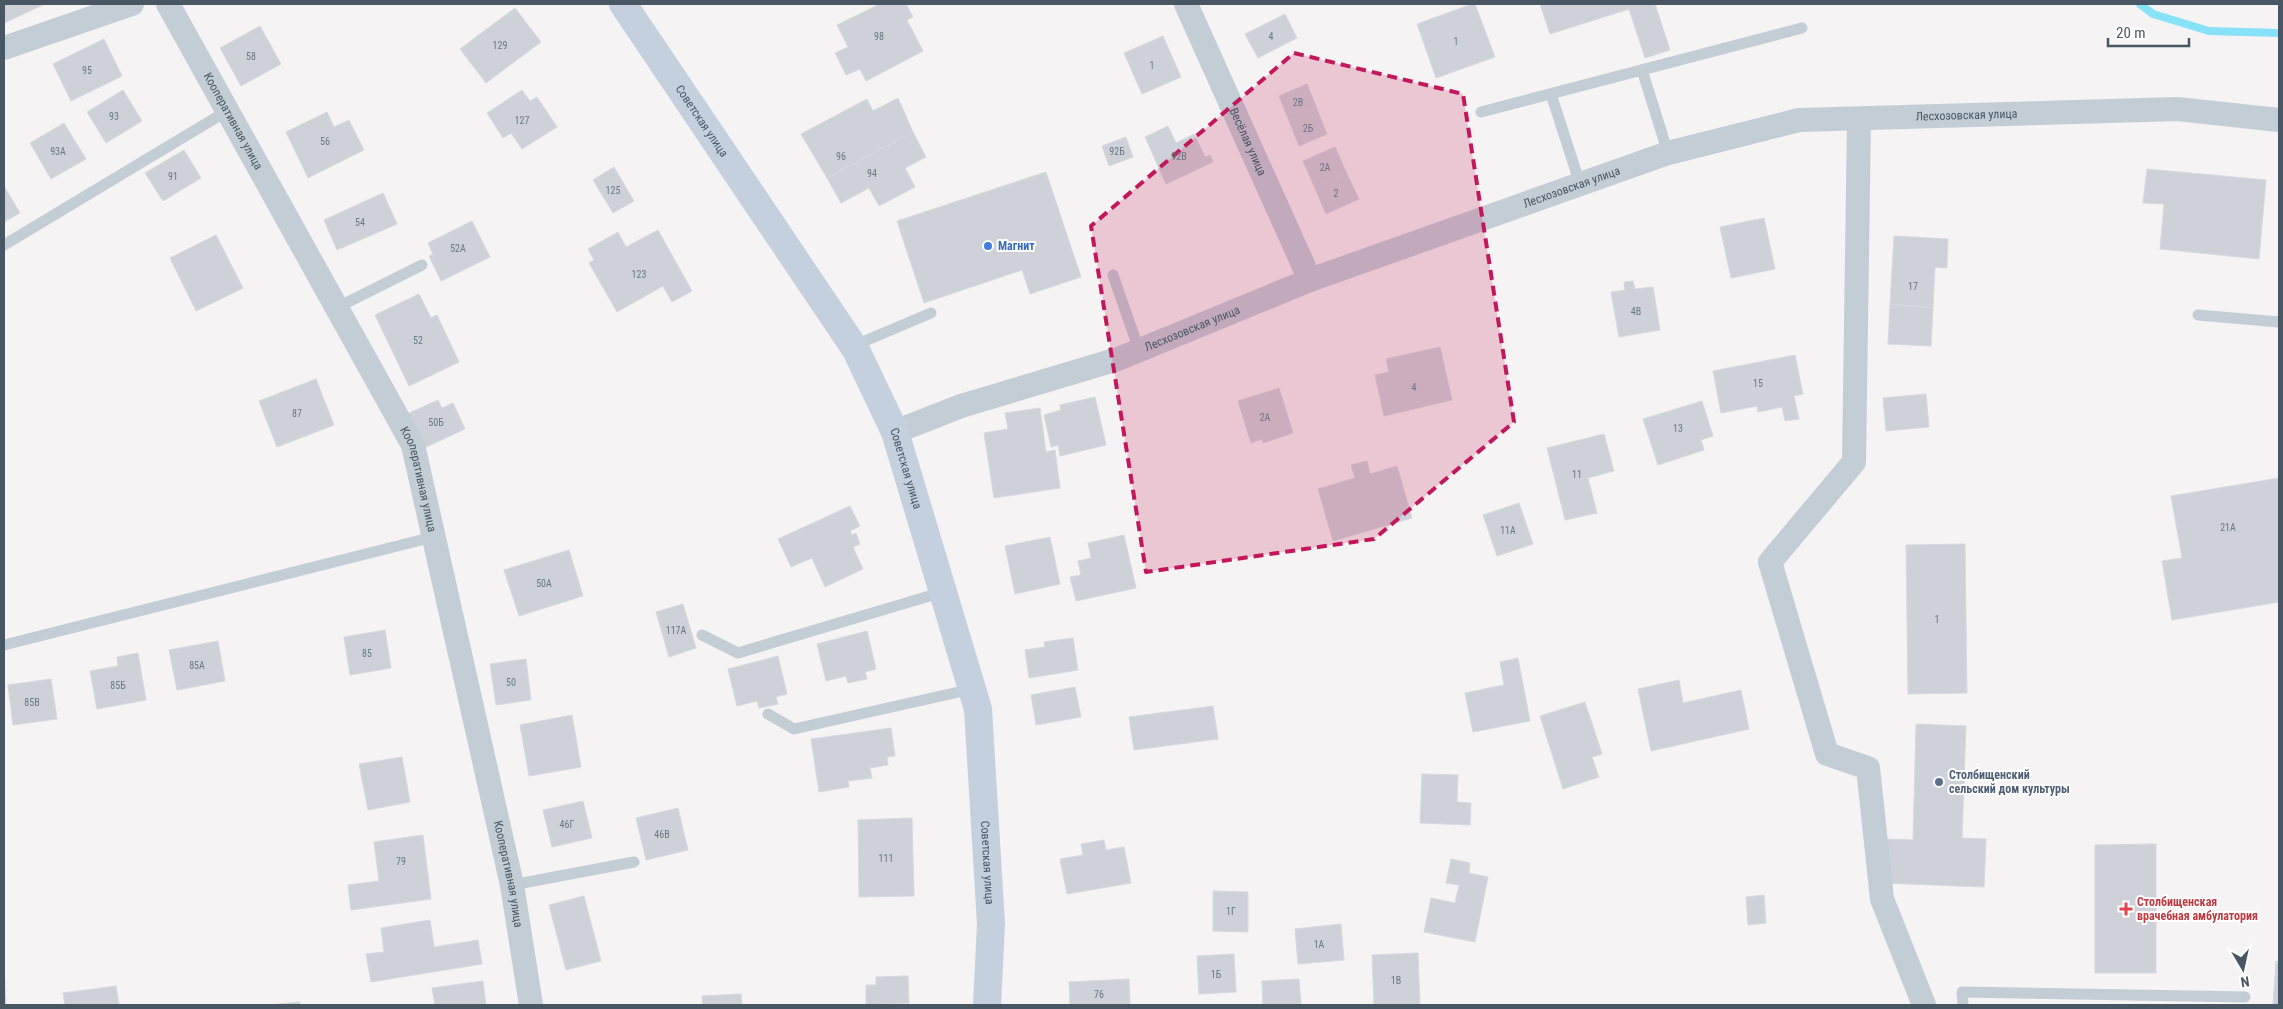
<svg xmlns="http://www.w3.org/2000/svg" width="2283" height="1009" font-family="'Roboto Condensed',sans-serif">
  <rect width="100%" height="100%" fill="#f5f3f3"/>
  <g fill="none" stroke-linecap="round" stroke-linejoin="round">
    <polyline stroke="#87e1f7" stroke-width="8" points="2140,4 2153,14 2209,31 2279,33"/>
  </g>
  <g fill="#ced2d8" stroke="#d6d9df">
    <polygon points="4,4 45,4 4,23"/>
    <polygon points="880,4 906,4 913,17 907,20 923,51 866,81 860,69 846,75 835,53 848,47 837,25"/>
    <polygon points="1472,4 1475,4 1495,57 1436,78 1417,24"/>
    <polygon points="1540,4 1655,4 1670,50 1645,58 1629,9 1550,34"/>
    <polygon points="515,8 541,42 486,83 460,49"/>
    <polygon points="1285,14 1297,38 1258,58 1245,34"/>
    <polygon points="260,26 281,64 241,86 220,48"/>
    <polygon points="1163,36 1181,77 1142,94 1124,53"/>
    <polygon points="104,39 122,76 71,101 53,64"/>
    <polygon points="1307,84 1317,109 1289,121 1279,96"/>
    <polygon points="123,90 142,121 106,143 87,112"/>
    <polygon points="522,90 530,101 537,97 557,127 522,149 511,133 503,138 487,113"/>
    <polygon points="898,98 913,132 827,178 801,134 867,99 873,111"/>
    <polygon points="1317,109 1327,134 1299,146 1289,121"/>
    <polygon points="327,112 334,127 349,120 364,150 308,178 286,132"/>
    <polygon points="64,123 86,159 51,179 30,143"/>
    <polygon points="1168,126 1176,143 1194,134 1205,157 1210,155 1213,162 1166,184 1145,137"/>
    <polygon points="913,132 926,157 905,168 915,187 879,206 869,188 841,203 827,178"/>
    <polygon points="1126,137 1133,157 1109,166 1102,146"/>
    <polygon points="1335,147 1347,174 1314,186 1303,161"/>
    <polygon points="184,150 201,178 163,201 145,173"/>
    <polygon points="614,167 634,201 613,213 593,180"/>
    <polygon points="2147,169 2266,180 2259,259 2160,249 2164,204 2143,203"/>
    <polygon points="1046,172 1081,277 1030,294 1022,270 924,303 897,221"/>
    <polygon points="1347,174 1359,199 1326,214 1314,186"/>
    <polygon points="4,186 20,213 4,222"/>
    <polygon points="383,193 397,224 337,250 324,220"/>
    <polygon points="1764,218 1775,269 1731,278 1720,227"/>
    <polygon points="472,221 490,257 441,281 429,256 433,254 428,243"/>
    <polygon points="658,230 692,291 672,302 663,286 617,312 589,263 594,260 588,249 618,232 626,247"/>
    <polygon points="216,235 243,288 196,311 170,258"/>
    <polygon points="1894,236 1948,239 1947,268 1935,267 1933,308 1890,304"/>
    <polygon points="1633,281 1635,289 1653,287 1660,330 1619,337 1611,292 1625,290 1624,282"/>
    <polygon points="419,294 431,318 437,315 459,362 409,386 375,315"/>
    <polygon points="1890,304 1933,308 1931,346 1888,344"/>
    <polygon points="1440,347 1452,400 1384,416 1375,375 1389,372 1386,359"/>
    <polygon points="1795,355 1803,394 1794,396 1799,419 1785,421 1782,407 1758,412 1757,406 1721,413 1713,371"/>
    <polygon points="316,379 334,425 277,447 259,401"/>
    <polygon points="1279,388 1293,433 1263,443 1262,439 1251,443 1238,401"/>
    <polygon points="1926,394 1929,427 1886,431 1883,398"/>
    <polygon points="1095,397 1106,445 1060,456 1058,445 1051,447 1044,415 1061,410 1060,405"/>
    <polygon points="438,400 442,408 453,403 465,429 422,449 407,414"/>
    <polygon points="1702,401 1713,436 1701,440 1704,450 1658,465 1643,419"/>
    <polygon points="1040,408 1046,452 1055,450 1060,488 994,498 984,433 1008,429 1005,413"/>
    <polygon points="1604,434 1614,471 1588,478 1597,513 1565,520 1547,448"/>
    <polygon points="1367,461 1370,474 1397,466 1412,518 1333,541 1318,489 1355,478 1351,465"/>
    <polygon points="2279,478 2279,602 2172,620 2162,561 2182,558 2171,496"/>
    <polygon points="1519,503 1533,544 1497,556 1483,515"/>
    <polygon points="850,506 860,526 850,531 852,535 856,533 860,544 853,547 863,569 825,587 812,558 791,567 778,539"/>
    <polygon points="1124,535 1136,588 1076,601 1070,577 1081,575 1078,561 1091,558 1088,543"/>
    <polygon points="1050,537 1060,584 1015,594 1005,546"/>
    <polygon points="1965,544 1967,693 1908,694 1906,545"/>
    <polygon points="569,550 583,596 519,616 504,570"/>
    <polygon points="683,604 696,648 669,657 656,612"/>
    <polygon points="385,630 391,668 350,675 344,637"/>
    <polygon points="867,631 876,669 865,672 867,679 848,683 846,676 826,681 817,644"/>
    <polygon points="1073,638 1078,670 1029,678 1025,650 1045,647 1044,642"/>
    <polygon points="218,641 225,681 177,690 169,650"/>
    <polygon points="138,653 146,700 97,709 90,671 118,666 117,657"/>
    <polygon points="778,656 787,694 776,697 778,704 759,708 757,701 737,706 728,669"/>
    <polygon points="1518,658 1530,721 1473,732 1465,693 1504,685 1500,662"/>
    <polygon points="526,659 531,700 496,705 490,664"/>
    <polygon points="51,679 57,719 13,725 8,685"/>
    <polygon points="1679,680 1683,703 1741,690 1749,729 1651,751 1638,689"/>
    <polygon points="1075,687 1081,717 1036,725 1031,695"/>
    <polygon points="1585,702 1602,754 1592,757 1599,777 1563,789 1540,716"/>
    <polygon points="1213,706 1218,739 1134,750 1129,717"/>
    <polygon points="572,715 581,767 529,776 520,725"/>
    <polygon points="1916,724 1966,726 1962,838 1986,839 1984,887 1883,883 1885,839 1913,840"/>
    <polygon points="891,728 895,756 887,757 888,765 870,768 872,778 848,781 849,787 819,792 811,739"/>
    <polygon points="402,757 410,802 368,810 359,764"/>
    <polygon points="1422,774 1458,775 1457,802 1471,803 1470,825 1420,823"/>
    <polygon points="583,801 592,838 552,847 543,810"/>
    <polygon points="678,808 688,850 646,860 636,818"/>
    <polygon points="912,818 914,896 859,897 858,820"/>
    <polygon points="423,835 431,899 351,910 348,885 379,881 374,842"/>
    <polygon points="1104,840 1106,850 1124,847 1131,883 1067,894 1060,859 1083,855 1081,844"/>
    <polygon points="2156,844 2156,973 2095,973 2095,845"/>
    <polygon points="1451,859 1470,863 1469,873 1488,877 1475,942 1424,932 1431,898 1455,903 1459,885 1446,883"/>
    <polygon points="1213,891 1248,892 1248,932 1213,931"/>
    <polygon points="1764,895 1766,923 1748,925 1746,897"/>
    <polygon points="584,896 601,961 566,970 549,905"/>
    <polygon points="430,920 434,947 478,940 482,964 371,982 366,954 384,952 381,928"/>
    <polygon points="1341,924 1344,960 1298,964 1295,929"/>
    <polygon points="1418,953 1420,1005 1374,1005 1372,955"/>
    <polygon points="1234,954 1236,992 1199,994 1197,956"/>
    <polygon points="2276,961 2279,962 2279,1005 2273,1005"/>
    <polygon points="4,964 6,1005 4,1005"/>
    <polygon points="908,976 909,1003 866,1005 866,985 876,985 876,977"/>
    <polygon points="1129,979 1130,1005 1070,1005 1069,982"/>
    <polygon points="1299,979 1301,1005 1263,1005 1262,981"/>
    <polygon points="483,981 486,1005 435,1005 432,988"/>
    <polygon points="116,986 119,1005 65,1005 63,993"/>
    <polygon points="741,994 742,1005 703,1005 702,996"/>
    <polygon points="300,1002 300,1005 268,1005"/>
  </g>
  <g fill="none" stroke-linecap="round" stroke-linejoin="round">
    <g stroke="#c3cdd5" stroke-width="11">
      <polyline points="1642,70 1668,153"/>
      <polyline points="1551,94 1580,184"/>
      <polyline points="1481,112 1802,28"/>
      <polyline points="4,245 227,111"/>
      <polyline points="1113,275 1139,350"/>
      <polyline points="336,308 422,265"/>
      <polyline points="2198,315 2279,322"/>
      <polyline points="853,346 931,313"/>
      <polyline points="702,635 738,653 943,592"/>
      <polyline points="4,645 433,537"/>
      <polyline points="768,714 794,729 972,689"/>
      <polyline points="512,885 634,862"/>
      <polyline points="1963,1005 1962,992 2245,997"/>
    </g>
    <g stroke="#c3cdd5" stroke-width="24">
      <path id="s1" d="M168,4L413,445L512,885L531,1005"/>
      <path id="s2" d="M1186,4L1310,280"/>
      <polyline points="4,48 132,4"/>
      <polyline points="1859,119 1854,462 1770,562 1827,754 1868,768 1882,899 1924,1005"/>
      <path id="s3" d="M895,432L961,406L1118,359L1310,280L1668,153L1799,120L2177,109L2279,120"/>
    </g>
    <path stroke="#c4d0dd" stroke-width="28" id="s4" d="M623,4L856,350L895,432L978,709L991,924L987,1005"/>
  </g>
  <path fill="#c2185b" fill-opacity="0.2" stroke="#c2185b" stroke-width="4" stroke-dasharray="10 6" stroke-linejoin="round" d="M1294,53L1463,94L1514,422L1374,539L1146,572L1091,226Z"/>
  <circle fill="#3f7fe0" stroke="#fff" stroke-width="2" cx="988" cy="246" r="5"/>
  <circle fill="#5c6f8a" stroke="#fff" stroke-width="2" cx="1939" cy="782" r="5"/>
  <path fill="#e0444e" stroke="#fff" stroke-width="2" d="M2123.5 901.5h5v5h5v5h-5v5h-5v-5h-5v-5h5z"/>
  <g text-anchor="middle" stroke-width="4" stroke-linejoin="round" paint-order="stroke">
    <g font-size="10" fill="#6a7680">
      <text x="879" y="40">98</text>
      <text x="1271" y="40">4</text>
      <text x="1456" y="45">1</text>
      <text x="500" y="49">129</text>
      <text x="251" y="60">58</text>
      <text x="1152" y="69">1</text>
      <text x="87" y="74">95</text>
      <text x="1298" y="106">2В</text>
      <text x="114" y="120">93</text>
      <text x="522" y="124">127</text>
      <text x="1308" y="132">2Б</text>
      <text x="325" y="145">56</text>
      <text x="58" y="155">93А</text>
      <text x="1117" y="155">92Б</text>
      <text x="841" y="160">96</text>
      <text x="1179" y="160">92В</text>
      <text x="1325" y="171">2А</text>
      <text x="872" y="177">94</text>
      <text x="173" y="180">91</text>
      <text x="613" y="194">125</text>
      <text x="1336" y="197">2</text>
      <text x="360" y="226">54</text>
      <text x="458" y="252">52А</text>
      <text x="639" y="278">123</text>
      <text x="1913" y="290">17</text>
      <text x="1636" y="315">4В</text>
      <text x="418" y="344">52</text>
      <text x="1758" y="387">15</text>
      <text x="1414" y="391">4</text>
      <text x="297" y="417">87</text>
      <text x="1265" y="421">2А</text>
      <text x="436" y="426">50Б</text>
      <text x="1678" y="432">13</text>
      <text x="1577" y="478">11</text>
      <text x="2228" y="531">21А</text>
      <text x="1508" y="534">11А</text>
      <text x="544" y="587">50А</text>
      <text x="1937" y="623">1</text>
      <text x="676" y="634">117А</text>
      <text x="367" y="657">85</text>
      <text x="197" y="669">85А</text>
      <text x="511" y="686">50</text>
      <text x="118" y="689">85Б</text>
      <text x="32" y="706">85В</text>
      <text x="567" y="828">46Г</text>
      <text x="662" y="838">46В</text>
      <text x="886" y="862">111</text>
      <text x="401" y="865">79</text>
      <text x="1231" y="915">1Г</text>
      <text x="1319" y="948">1А</text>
      <text x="1216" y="978">1Б</text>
      <text x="1396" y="984">1В</text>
      <text x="1099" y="998">76</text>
    </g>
    <g font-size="12" fill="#485763" stroke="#fff">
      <text dy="4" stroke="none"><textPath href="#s3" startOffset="1125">Лесхозовская улица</textPath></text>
      <text dy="4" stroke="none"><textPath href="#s1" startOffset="134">Кооперативная улица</textPath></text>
      <text dy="4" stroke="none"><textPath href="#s4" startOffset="141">Советская улица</textPath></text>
      <text dy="4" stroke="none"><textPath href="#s2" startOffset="151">Весёлая улица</textPath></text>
      <text dy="4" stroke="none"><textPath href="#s3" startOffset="720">Лесхозовская улица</textPath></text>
      <text dy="4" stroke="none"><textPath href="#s3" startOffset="315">Лесхозовская улица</textPath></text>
      <text dy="4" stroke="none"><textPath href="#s4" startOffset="546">Советская улица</textPath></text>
      <text dy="4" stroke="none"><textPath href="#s1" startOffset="539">Кооперативная улица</textPath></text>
      <text dy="4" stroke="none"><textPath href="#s4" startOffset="951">Советская улица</textPath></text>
      <text dy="4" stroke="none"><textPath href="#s1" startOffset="944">Кооперативная улица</textPath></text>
    </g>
    <g font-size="12" font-weight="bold" fill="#366cbe" stroke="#fff" text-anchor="start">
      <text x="998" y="250">Магнит</text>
    </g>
    <g font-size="12" font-weight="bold" fill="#4e5e75" stroke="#fff" text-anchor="start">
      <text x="1949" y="779">Столбищенский<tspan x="1949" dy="14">сельский дом культуры</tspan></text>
    </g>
    <g font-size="12" font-weight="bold" fill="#be3a42" stroke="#fff" text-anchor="start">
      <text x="2137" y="906">Столбищенская<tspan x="2137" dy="14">врачебная амбулатория</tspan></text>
    </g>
  </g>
  <rect width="2283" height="1009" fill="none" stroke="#485763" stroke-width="10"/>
  <g transform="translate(2243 969) rotate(171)" stroke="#ffffff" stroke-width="4" paint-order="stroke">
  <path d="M0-4L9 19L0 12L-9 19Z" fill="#485763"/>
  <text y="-8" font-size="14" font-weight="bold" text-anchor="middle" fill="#485763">N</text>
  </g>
  <path d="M2108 38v8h81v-8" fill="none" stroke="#485763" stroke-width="2.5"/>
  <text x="2116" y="38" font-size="15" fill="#485763" stroke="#ffffff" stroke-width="4" paint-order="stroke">20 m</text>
</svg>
